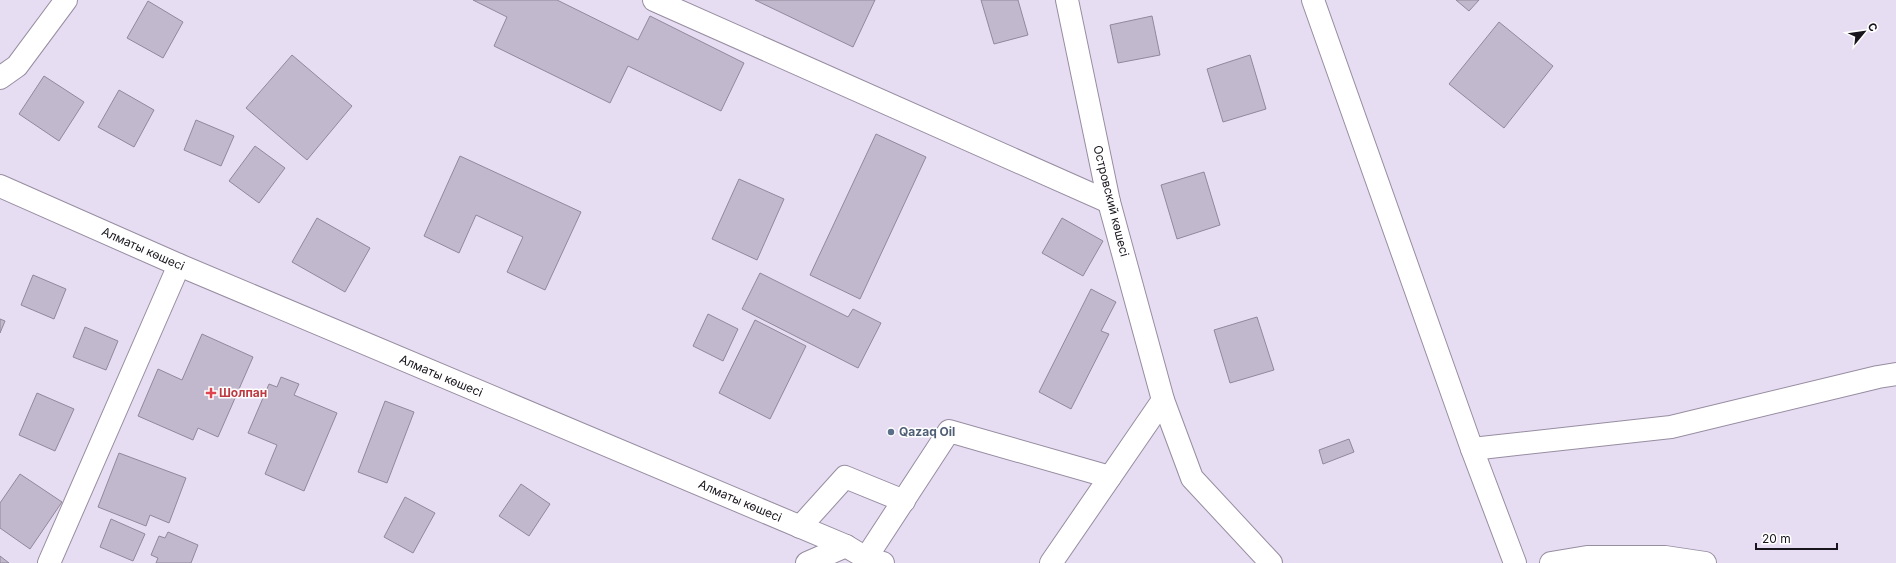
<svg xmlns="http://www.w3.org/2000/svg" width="1896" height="563" font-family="Inter,sans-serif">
  <rect width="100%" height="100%" fill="#e7ddf3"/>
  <g fill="#c2b8cd" stroke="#91889c">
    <polygon points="473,0 557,0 638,40 650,16 744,63 721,111 628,66 610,103 494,46 507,17"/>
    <polygon points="755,0 875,0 853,47"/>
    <polygon points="981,0 1018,0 1028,35 994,44"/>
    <polygon points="1456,0 1479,0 1469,11"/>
    <polygon points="148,1 183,22 163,58 127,38"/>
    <polygon points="1152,16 1160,55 1118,63 1110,25"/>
    <polygon points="1499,22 1553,66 1504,128 1449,84"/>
    <polygon points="292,55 352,106 307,160 246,108"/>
    <polygon points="1250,55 1266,109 1223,122 1207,69"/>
    <polygon points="44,76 84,102 59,141 19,114"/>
    <polygon points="119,90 154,110 134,147 98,127"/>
    <polygon points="196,120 234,136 221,166 184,150"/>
    <polygon points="876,134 926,157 860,299 810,275"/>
    <polygon points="255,146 285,168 259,203 229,181"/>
    <polygon points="460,156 581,212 545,290 507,272 523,237 476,215 459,253 424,236"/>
    <polygon points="1204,172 1220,225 1177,239 1161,185"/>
    <polygon points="739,179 784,199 757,260 712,239"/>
    <polygon points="317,218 370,248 345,292 292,262"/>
    <polygon points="1062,218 1103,241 1083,276 1042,253"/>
    <polygon points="760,273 848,317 853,309 881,323 858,368 742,309"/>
    <polygon points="33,275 66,289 54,319 21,305"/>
    <polygon points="1091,289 1116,302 1101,331 1109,334 1071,409 1039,392"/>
    <polygon points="708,314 738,329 723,361 693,346"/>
    <polygon points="1257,317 1274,370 1230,383 1214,330"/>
    <polygon points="0,319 5,321 0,333"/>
    <polygon points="755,320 806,346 770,419 719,393"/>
    <polygon points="85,327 118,341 106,370 73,357"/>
    <polygon points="202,334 253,357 218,437 198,428 193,440 138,416 158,369 182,380"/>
    <polygon points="281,377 299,384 294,395 337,413 304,491 265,474 277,445 248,433 269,384 277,387"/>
    <polygon points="37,393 74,409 55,451 19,435"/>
    <polygon points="385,401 414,412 387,483 358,472"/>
    <polygon points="1349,439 1354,452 1323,464 1319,450"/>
    <polygon points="119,453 186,478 169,523 150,515 146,526 98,507"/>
    <polygon points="20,474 62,502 30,549 0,528 0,503"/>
    <polygon points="521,484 550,504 529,536 499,516"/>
    <polygon points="405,497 435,513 413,553 384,537"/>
    <polygon points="111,519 145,534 133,561 100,547"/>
    <polygon points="168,532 198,545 191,563 156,563 158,558 151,555 159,536 165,538"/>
    <polygon points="0,556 9,563 0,563"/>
  </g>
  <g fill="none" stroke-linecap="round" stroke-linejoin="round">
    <defs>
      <g id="minor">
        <polyline points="654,0 1109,202"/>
        <polyline points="1067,0 1109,202 1163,400 1192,478 1271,563"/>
        <polyline points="1313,0 1472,449 1515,563"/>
        <polyline points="0,78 17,66 66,0"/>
        <polyline points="1472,449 1671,427 1878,377 1896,374"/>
        <polyline points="800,527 845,477 904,501"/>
        <polyline points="866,558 949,431 1110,477"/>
        <polyline points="49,563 179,265"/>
        <polyline points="807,563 846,546"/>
        <polyline points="1051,563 1163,400"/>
        <polyline points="1551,563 1587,557 1665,557 1705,563"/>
      </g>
      <polyline id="major" points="0,186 179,265 846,546 866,558 883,563"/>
    </defs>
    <use href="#minor" stroke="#978da1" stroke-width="24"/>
    <use href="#major" stroke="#978da1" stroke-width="24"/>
    <use href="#minor" stroke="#fff" stroke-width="22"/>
    <use href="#major" stroke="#fff" stroke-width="22"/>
  </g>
  <path fill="#e0444e" stroke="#fff" stroke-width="1.5" d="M209 387h4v4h4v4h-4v4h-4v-4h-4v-4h4z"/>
  <circle fill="#5c6f8a" stroke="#fff" stroke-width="1.5" cx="891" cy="432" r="4"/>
  <g text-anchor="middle" stroke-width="3" stroke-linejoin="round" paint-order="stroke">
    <g font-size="12" fill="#19151d" stroke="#fff">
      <text transform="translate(1111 201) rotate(76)" y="4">Островский көшесі</text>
      <text transform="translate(143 249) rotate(24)" y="4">Алматы көшесі</text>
      <text transform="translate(441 376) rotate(23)" y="4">Алматы көшесі</text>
      <text transform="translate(740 501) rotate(23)" y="4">Алматы көшесі</text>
    </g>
    <g font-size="12" font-weight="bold" fill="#be3a42" stroke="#fff" text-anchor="start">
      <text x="219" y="397">Шолпан</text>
    </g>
    <g font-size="12" font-weight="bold" fill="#4e5e75" stroke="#fff" text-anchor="start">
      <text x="899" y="436">Qazaq Oil</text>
    </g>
  </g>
  <g transform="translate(1864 32) rotate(61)" stroke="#ffffff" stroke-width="3" paint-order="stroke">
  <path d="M0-3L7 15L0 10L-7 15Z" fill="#19151d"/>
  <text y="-6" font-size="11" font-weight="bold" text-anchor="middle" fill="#19151d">С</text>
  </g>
  <path d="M1756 543v6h81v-6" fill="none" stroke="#19151d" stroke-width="2"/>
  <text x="1762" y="543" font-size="12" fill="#19151d" stroke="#ffffff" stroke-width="3" paint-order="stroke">20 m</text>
</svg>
